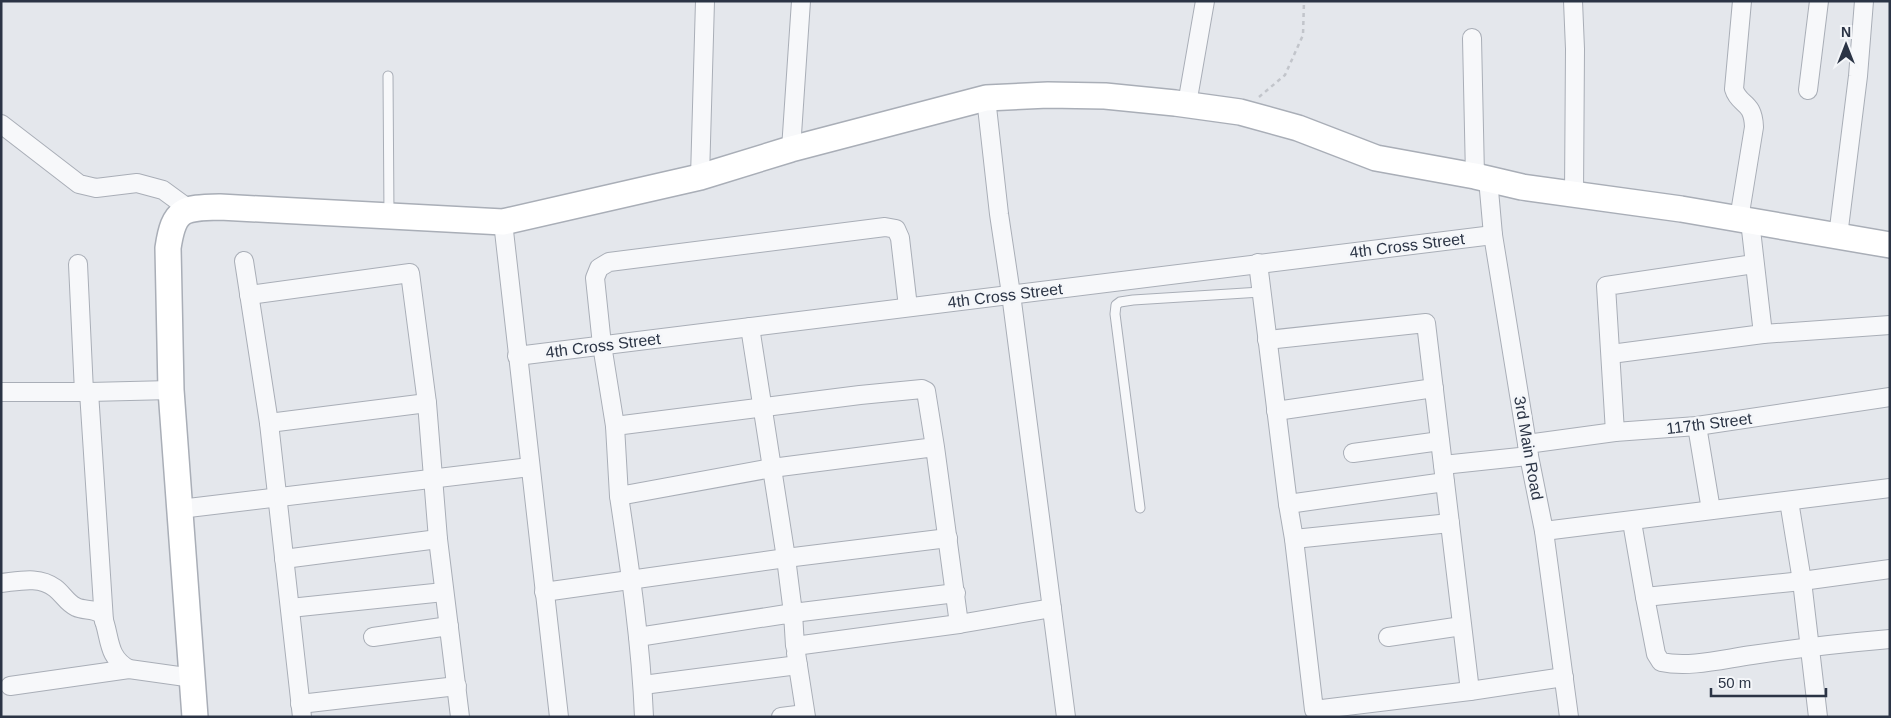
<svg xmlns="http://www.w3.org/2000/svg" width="1891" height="718" font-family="Helvetica,sans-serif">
  <rect width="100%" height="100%" fill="#e4e7ec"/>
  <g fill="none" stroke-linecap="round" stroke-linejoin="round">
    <defs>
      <g id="lane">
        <polyline points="388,76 389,216"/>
        <polyline points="1140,508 1115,314 1116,305 1120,302 1133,300 1261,292"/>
      </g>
      <g id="street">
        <polyline points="1573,1 1575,49 1574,194"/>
        <polyline points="1472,38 1475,176"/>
        <polyline points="1808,90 1819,1"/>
        <polyline points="986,98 999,214 1011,294 1066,717"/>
        <polyline points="1187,104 1205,1"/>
        <polyline points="1,124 79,184 96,188 137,183 163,190 189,209"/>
        <polyline points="791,149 801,1"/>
        <polyline points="700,177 705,1"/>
        <polyline points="1488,179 1493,235 1529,456 1544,531 1569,717"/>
        <path d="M1739,219L1754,127C1753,100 1739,106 1734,89L1742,1"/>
        <polyline points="503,222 559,717"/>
        <polyline points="1838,236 1858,76 1864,1"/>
        <polyline points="244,261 269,423 302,717"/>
        <polyline points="1258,263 1288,504 1294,539 1314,710 1470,691 1564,677"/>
        <polyline points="78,264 84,392"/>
        <polyline points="249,295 410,273 427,403 438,539 460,717"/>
        <polyline points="750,327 786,558 793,613 956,593"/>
        <polyline points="1763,334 1890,325"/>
        <polyline points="1267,340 1426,323 1470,691"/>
        <polyline points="1611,354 1763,334 1750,221"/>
        <polyline points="517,356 1493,235"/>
        <polyline points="1,392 89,392 171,390"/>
        <polyline points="89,392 104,621"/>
        <polyline points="1276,411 1434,388"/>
        <polyline points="269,423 427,403"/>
        <polyline points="615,426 602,345 595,278 599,268 609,262 885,227 896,229 900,238 908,307"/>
        <polyline points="1697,426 1711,510"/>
        <polyline points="1615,432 1606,286 1754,264"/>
        <polyline points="1527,444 1615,432 1697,426 1890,397"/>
        <polyline points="935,447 926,391 922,389 860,395 615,426 619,496 772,468 935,447 959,624"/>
        <polyline points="1353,453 1440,441"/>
        <polyline points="1443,465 1529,456"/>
        <path d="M619,496C630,569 641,643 644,717"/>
        <polyline points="1789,501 1802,581 1818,717"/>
        <polyline points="1288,504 1445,482"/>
        <polyline points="180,509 530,467"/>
        <polyline points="1632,522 1645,597 1802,581 1890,569"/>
        <polyline points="1544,531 1890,488"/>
        <polyline points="1294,539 1450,523"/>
        <polyline points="284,559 438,539"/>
        <path d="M1,583C20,581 39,576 55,588C63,594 67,603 76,607C84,611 95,608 102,615C111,636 106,657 129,669L193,678"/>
        <polyline points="544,592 786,558 948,538"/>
        <path d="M1645,597L1656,654L1661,662C1690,668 1723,659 1752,655C1798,648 1844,643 1890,639"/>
        <polyline points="290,608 444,592"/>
        <polyline points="373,637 449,626"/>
        <polyline points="638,637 793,613 795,646 959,624 1052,608"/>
        <polyline points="1388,637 1462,626"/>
        <polyline points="796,653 806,717"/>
        <polyline points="643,685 798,665"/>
        <polyline points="10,686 129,669"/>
        <polyline points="300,704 457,686"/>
        <polyline points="781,717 805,714"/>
      </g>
      <path id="secondary" d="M195,717L171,390L168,248C174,208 183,208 220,207L503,222L700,177L791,149L986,98L1048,95L1105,96L1175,103L1240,112L1298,128L1376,158L1475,176L1522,187L1681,209L1890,245"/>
    </defs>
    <use href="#lane" stroke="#a9aeb7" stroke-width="11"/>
    <use href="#street" stroke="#a9aeb7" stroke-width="20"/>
    <use href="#secondary" stroke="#a9aeb7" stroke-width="28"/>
    <polyline stroke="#c2c5cb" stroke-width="2.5" stroke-dasharray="4 4" stroke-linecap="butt" points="1259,97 1285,75 1303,35 1304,1"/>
    <use href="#lane" stroke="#f7f8fa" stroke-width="9"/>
    <use href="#street" stroke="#f7f8fa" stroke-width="18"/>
    <use href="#secondary" stroke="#fff" stroke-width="25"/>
  </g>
  <g text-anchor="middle" stroke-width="5" stroke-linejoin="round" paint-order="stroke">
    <g font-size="16" fill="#2b3445" stroke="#f4f6f9">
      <text transform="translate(1407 245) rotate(-7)" y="6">4th Cross Street</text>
      <text transform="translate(1005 295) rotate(-7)" y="6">4th Cross Street</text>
      <text transform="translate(603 345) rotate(-7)" y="6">4th Cross Street</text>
      <text transform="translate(1709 423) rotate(-7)" y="6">117th Street</text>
      <text transform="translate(1529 448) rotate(80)" y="6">3rd Main Road</text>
    </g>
  </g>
  <rect width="1891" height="718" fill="none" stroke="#2b3445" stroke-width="5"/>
  <g transform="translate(1846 45)" stroke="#f4f6f9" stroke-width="4" paint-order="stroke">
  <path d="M0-4L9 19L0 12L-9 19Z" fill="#2b3445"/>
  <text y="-8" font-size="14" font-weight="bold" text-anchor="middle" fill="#2b3445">N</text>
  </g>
  <path d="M1711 688v8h115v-8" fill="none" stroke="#2b3445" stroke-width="2.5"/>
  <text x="1718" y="688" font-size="15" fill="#2b3445" stroke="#f4f6f9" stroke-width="4" paint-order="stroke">50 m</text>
</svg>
